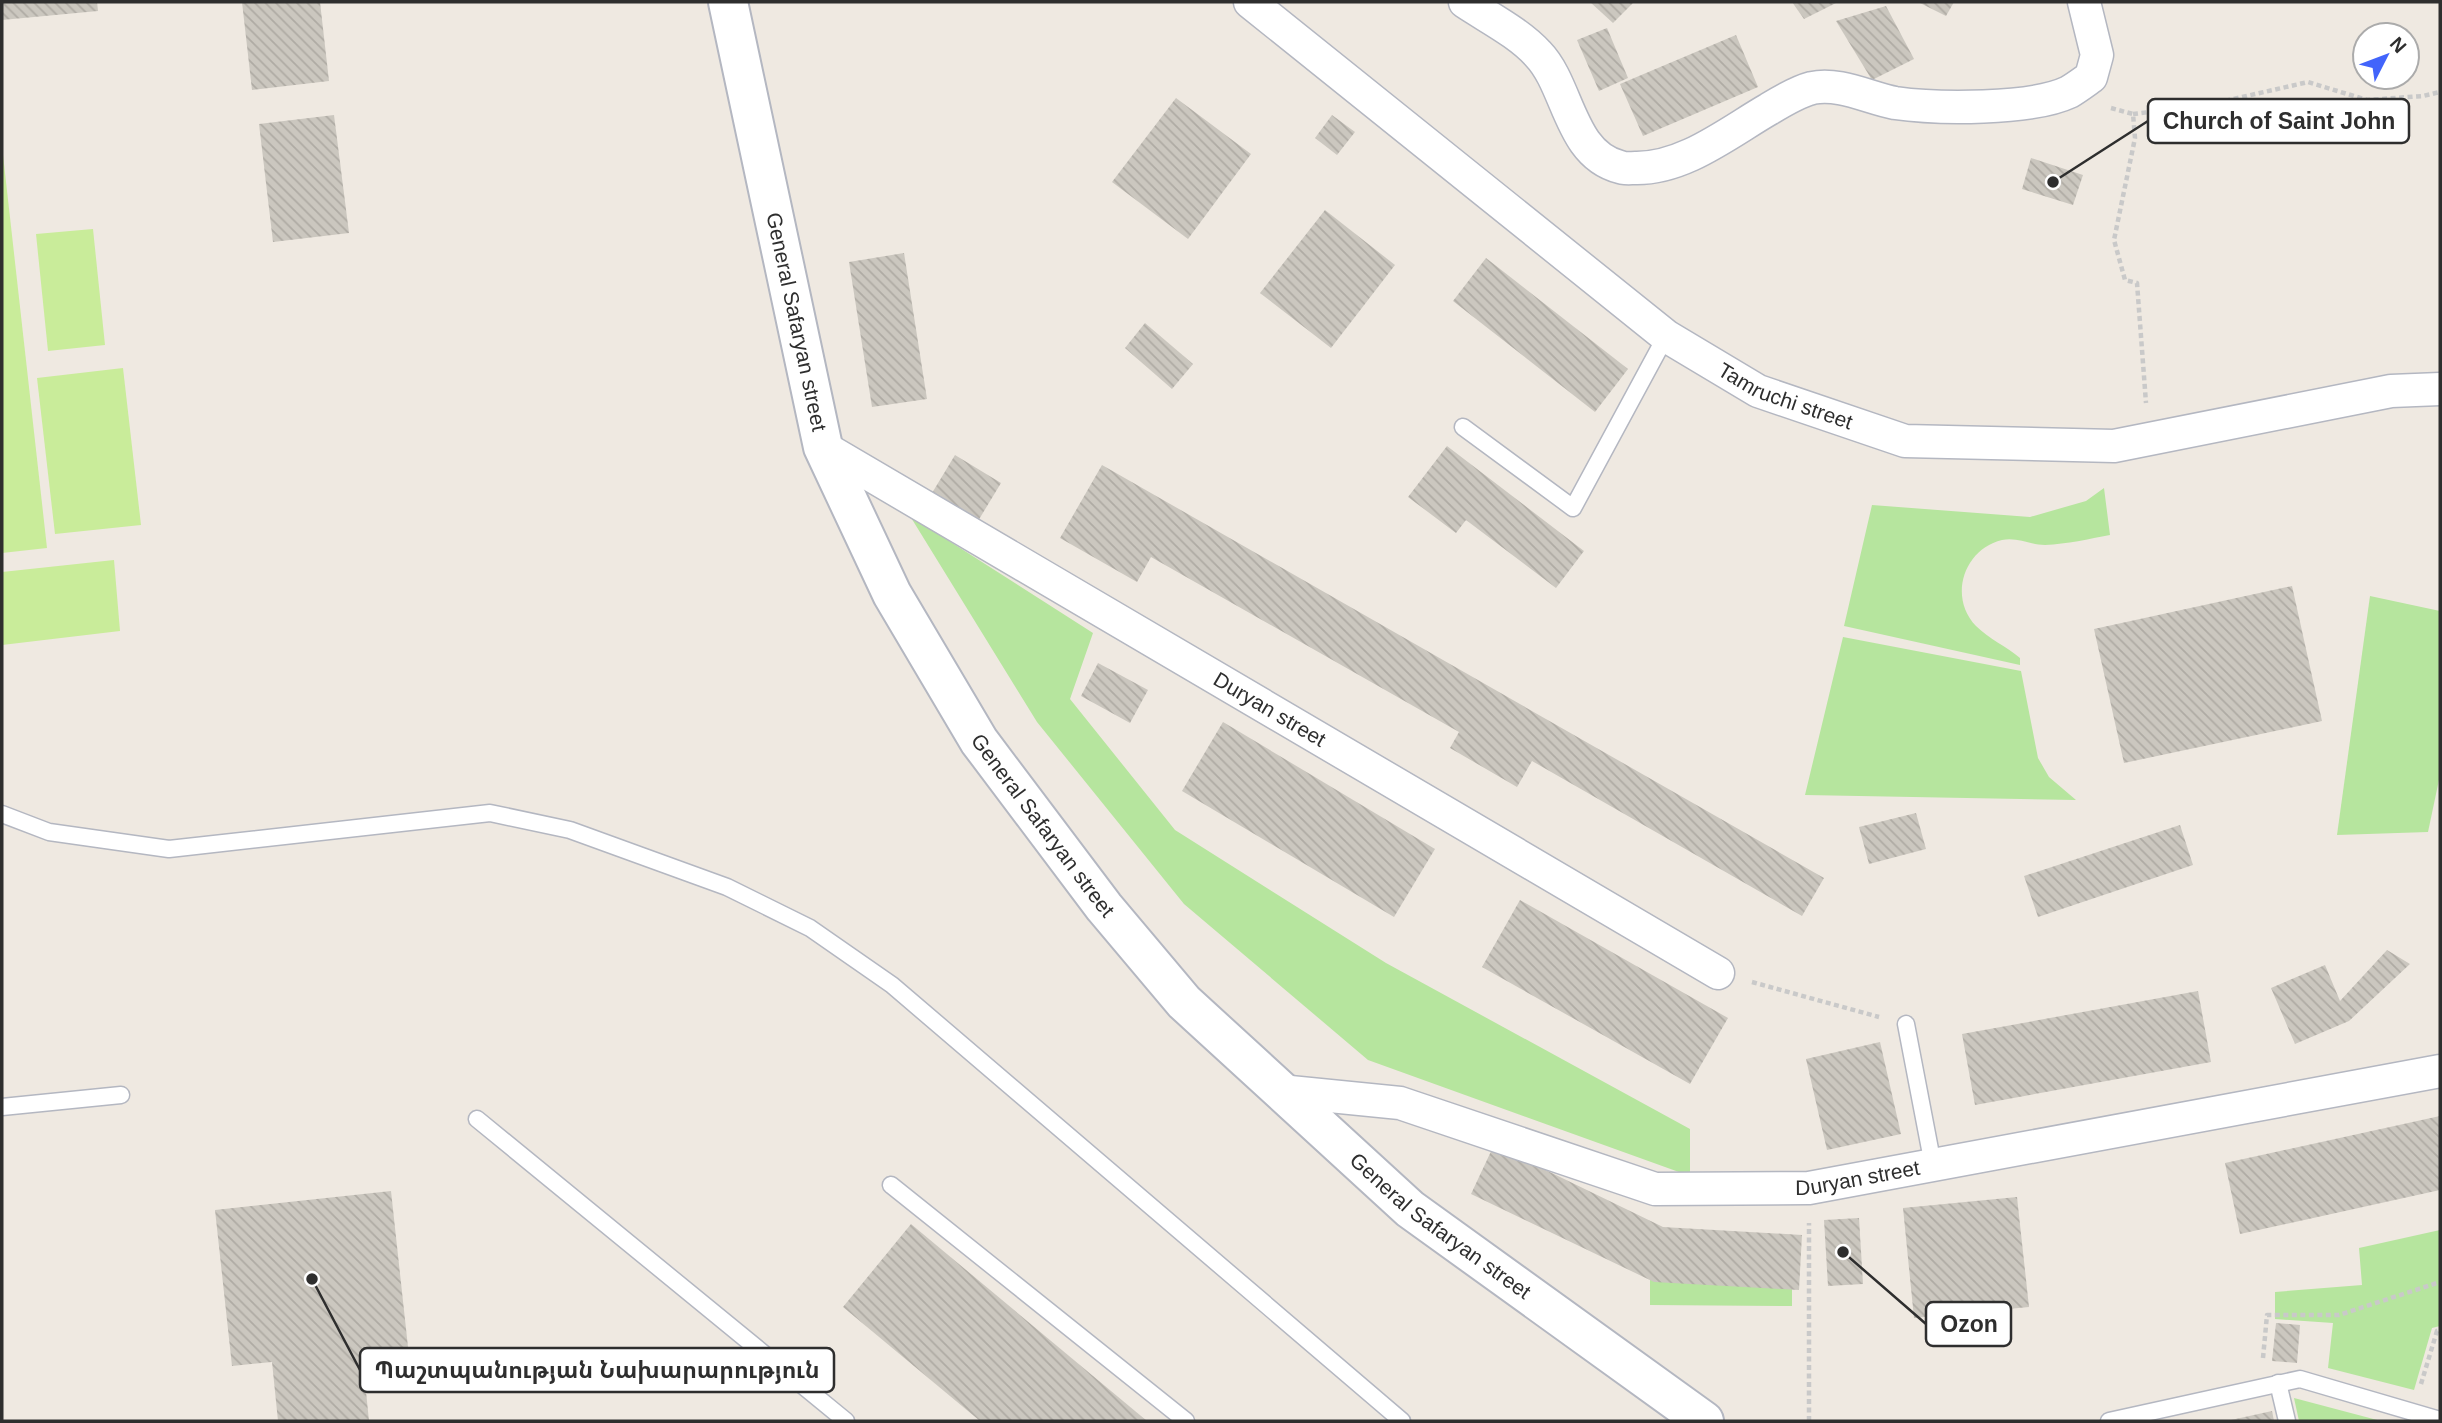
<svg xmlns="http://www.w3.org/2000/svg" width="2442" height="1423" font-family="Arial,'Noto Sans Armenian',sans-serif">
  <defs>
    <pattern id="building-back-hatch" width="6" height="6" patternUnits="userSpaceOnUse" patternTransform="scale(1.75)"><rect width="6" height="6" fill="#cbc7bf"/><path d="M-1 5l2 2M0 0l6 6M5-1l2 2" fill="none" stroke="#afaba4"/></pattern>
  </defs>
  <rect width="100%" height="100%" fill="#efe9e1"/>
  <g fill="#b6e59e">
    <path d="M2104,488L2110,535C2089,539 2067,544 2045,545C2030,545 2018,537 2002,540C1964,549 1948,597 1976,626C1989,639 2006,646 2020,658V665L1844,626L1872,505L2030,517L2086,501Z"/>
    <polygon points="910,516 1093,633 1070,699 1175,830 1386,963 1690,1129 1690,1176 1368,1060 1184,904 1037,722"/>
    <polygon points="2370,596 2440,611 2440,775 2428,832 2337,835"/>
    <polygon points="1843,637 2021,671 2038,758 2049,777 2076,800 1805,795"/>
    <polygon points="2440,1230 2440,1326 2432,1328 2414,1390 2328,1368 2333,1323 2275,1319 2275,1292 2362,1285 2359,1248"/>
    <polygon points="1650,1244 1792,1245 1792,1306 1650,1305"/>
    <polygon points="2294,1398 2381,1421 2299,1421"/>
  </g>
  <g fill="#c9ec9a">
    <polygon points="2,146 47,548 2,553"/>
    <polygon points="93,229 105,345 48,351 36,234"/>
    <polygon points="123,368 141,525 55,534 37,378"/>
    <polygon points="114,560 120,631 2,645 2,572"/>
  </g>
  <g fill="url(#building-back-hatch)">
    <polygon points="2,2 97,2 98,11 2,20"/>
    <polygon points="242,2 320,2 329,81 252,90"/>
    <polygon points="1590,2 1634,2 1613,23"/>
    <polygon points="1792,2 1838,2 1804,19"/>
    <polygon points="1918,2 1954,2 1946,16"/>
    <polygon points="1886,6 1914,59 1872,80 1836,21"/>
    <polygon points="1607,28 1628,78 1599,91 1577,40"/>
    <polygon points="1736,35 1758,87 1643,136 1620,84"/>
    <polygon points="1176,98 1251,154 1188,239 1112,182"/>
    <polygon points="334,115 349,233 273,242 259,124"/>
    <polygon points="1332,115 1355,132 1337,155 1315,138"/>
    <polygon points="2031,158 2083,175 2073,205 2022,189"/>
    <polygon points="1325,210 1395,265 1331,348 1260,293"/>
    <polygon points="904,253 927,399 872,407 849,262"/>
    <polygon points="1486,258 1628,369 1595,412 1453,301"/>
    <polygon points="1145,323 1193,364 1172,389 1125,348"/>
    <polygon points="1447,446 1584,551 1556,588 1466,520 1456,533 1408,497"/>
    <polygon points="955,455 1001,483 975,526 929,498"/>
    <polygon points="1102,465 1824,878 1802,916 1532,761 1517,787 1450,748 1459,732 1151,557 1137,582 1060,538"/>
    <polygon points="2292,586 2322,721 2124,763 2094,629"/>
    <polygon points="1098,663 1148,690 1130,723 1081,696"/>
    <polygon points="1223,722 1435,849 1394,917 1182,791"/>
    <polygon points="1916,813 1926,849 1869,864 1859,827"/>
    <polygon points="2180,825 2193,865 2038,917 2024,876"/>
    <polygon points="1520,900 1728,1018 1690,1084 1482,967"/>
    <polygon points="2387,950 2410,964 2349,1021 2295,1044 2271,988 2325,965 2340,1001"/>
    <polygon points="2198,991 2211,1062 1975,1105 1962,1034"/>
    <polygon points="1880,1042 1901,1134 1827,1150 1806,1059"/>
    <polygon points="2440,1116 2440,1190 2240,1234 2225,1163"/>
    <polygon points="1494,1145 1663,1227 1802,1235 1799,1290 1654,1282 1471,1194"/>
    <polygon points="391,1191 408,1347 362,1352 369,1421 278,1421 272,1362 232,1366 215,1210"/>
    <polygon points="2017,1197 2029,1307 1914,1318 1903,1208"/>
    <polygon points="1859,1218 1863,1284 1828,1286 1824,1220"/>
    <polygon points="911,1224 1147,1421 980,1421 843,1307"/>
    <polygon points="2276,1323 2300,1325 2297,1363 2272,1361"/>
    <polygon points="2272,1411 2274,1421 2231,1421 2231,1420"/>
  </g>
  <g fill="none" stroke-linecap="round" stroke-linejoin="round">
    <defs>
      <g id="lane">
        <polyline points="1463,427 1573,508 1666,336"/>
        <polyline points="2,814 49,832 169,849 490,813 570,830 727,887 810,928 892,985 1402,1421"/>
        <polyline points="1906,1024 1933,1165"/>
        <polyline points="2,1107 121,1095"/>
        <polyline points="477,1119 846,1421"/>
        <polyline points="891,1185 1186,1421"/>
        <polyline points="2278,1383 2287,1421"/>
        <polyline points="2109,1421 2300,1379 2440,1420"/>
      </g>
      <g id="street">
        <path id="s1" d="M1250,2L1666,336L1758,391L1905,441L2114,446L2391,391L2440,389"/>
        <path d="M1465,2C1489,18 1519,33 1538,54C1569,86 1569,154 1620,167C1624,169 1631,168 1635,168C1684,169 1729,132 1769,109C1782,101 1797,92 1812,88C1839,82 1869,98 1895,103C1937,109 2031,110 2069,92C2076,88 2084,82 2091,77L2097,55L2084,2"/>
        <path id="s2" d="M823,447L1718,973"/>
        <path id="s3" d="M1280,1091L1400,1103L1655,1189L1809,1188L2440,1071"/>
      </g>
      <g id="secondary">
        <path id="s4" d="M728,2L823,447L892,594L979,741L1104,907L1184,1002L1410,1209L1704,1421"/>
      </g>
    </defs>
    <use href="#lane" stroke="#b4b7c1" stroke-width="19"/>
    <use href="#street" stroke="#b4b7c1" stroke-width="35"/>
    <use href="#secondary" stroke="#b4b7c1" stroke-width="42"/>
    <g stroke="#c9c9c9" stroke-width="4.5" stroke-dasharray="5 3.5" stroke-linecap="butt">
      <polyline points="2111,108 2133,114 2135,138 2114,240 2125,280 2137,283 2146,403"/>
      <polyline points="2133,114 2207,105 2308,82 2367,100 2423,96 2440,92"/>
      <polyline points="1752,982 1879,1017"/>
      <polyline points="2263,1358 2267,1315 2339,1315 2440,1282"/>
      <polyline points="2421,1384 2437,1331 2440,1330"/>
      <polyline points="1809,1421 1809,1223"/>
    </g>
    <use href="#lane" stroke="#fff" stroke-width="16"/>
    <use href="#street" stroke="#fff" stroke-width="32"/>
    <use href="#secondary" stroke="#fff" stroke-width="38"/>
  </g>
  <g text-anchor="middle" stroke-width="5" stroke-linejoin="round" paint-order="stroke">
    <g font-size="21" fill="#2e2e2e" stroke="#fff">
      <text dy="7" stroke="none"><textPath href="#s4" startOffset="327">General Safaryan street</textPath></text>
      <text dy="7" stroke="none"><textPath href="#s1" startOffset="668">Tamruchi street</textPath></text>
      <text dy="7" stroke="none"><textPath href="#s2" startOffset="518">Duryan street</textPath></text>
      <text dy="7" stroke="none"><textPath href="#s4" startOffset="894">General Safaryan street</textPath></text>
      <text dy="7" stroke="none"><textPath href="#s3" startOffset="593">Duryan street</textPath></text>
      <text dy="7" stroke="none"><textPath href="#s4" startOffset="1461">General Safaryan street</textPath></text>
    </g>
  </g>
  <path fill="none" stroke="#2e2e2e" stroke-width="2.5" d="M2053 182L2148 121M1843 1252L1926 1324M312 1279L360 1370"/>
  <g fill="#2e2e2e" stroke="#fff" stroke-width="2.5">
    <circle cx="2053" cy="182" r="7"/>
    <circle cx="1843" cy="1252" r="7"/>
    <circle cx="312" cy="1279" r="7"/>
  </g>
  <g fill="#fff" stroke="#2e2e2e" stroke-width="2.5">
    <rect x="2148" y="99" width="261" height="44" rx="7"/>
    <rect x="1926" y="1302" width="85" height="44" rx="7"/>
    <rect x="360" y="1348" width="474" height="44" rx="7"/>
  </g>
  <g font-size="23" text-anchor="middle" font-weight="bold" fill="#2e2e2e">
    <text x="2279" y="129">Church of Saint John</text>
    <text x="1969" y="1332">Ozon</text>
    <text x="597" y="1378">Պաշտպանության Նախարարություն</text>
  </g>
  <rect width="2442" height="1423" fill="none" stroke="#2e2e2e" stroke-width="7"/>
  <g transform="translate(2386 56) rotate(48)"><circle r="33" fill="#ffffff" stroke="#ababab" stroke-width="2"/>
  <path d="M0-5L12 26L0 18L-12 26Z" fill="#4264fb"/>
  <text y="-10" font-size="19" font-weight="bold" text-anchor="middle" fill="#2e2e2e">N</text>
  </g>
</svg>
